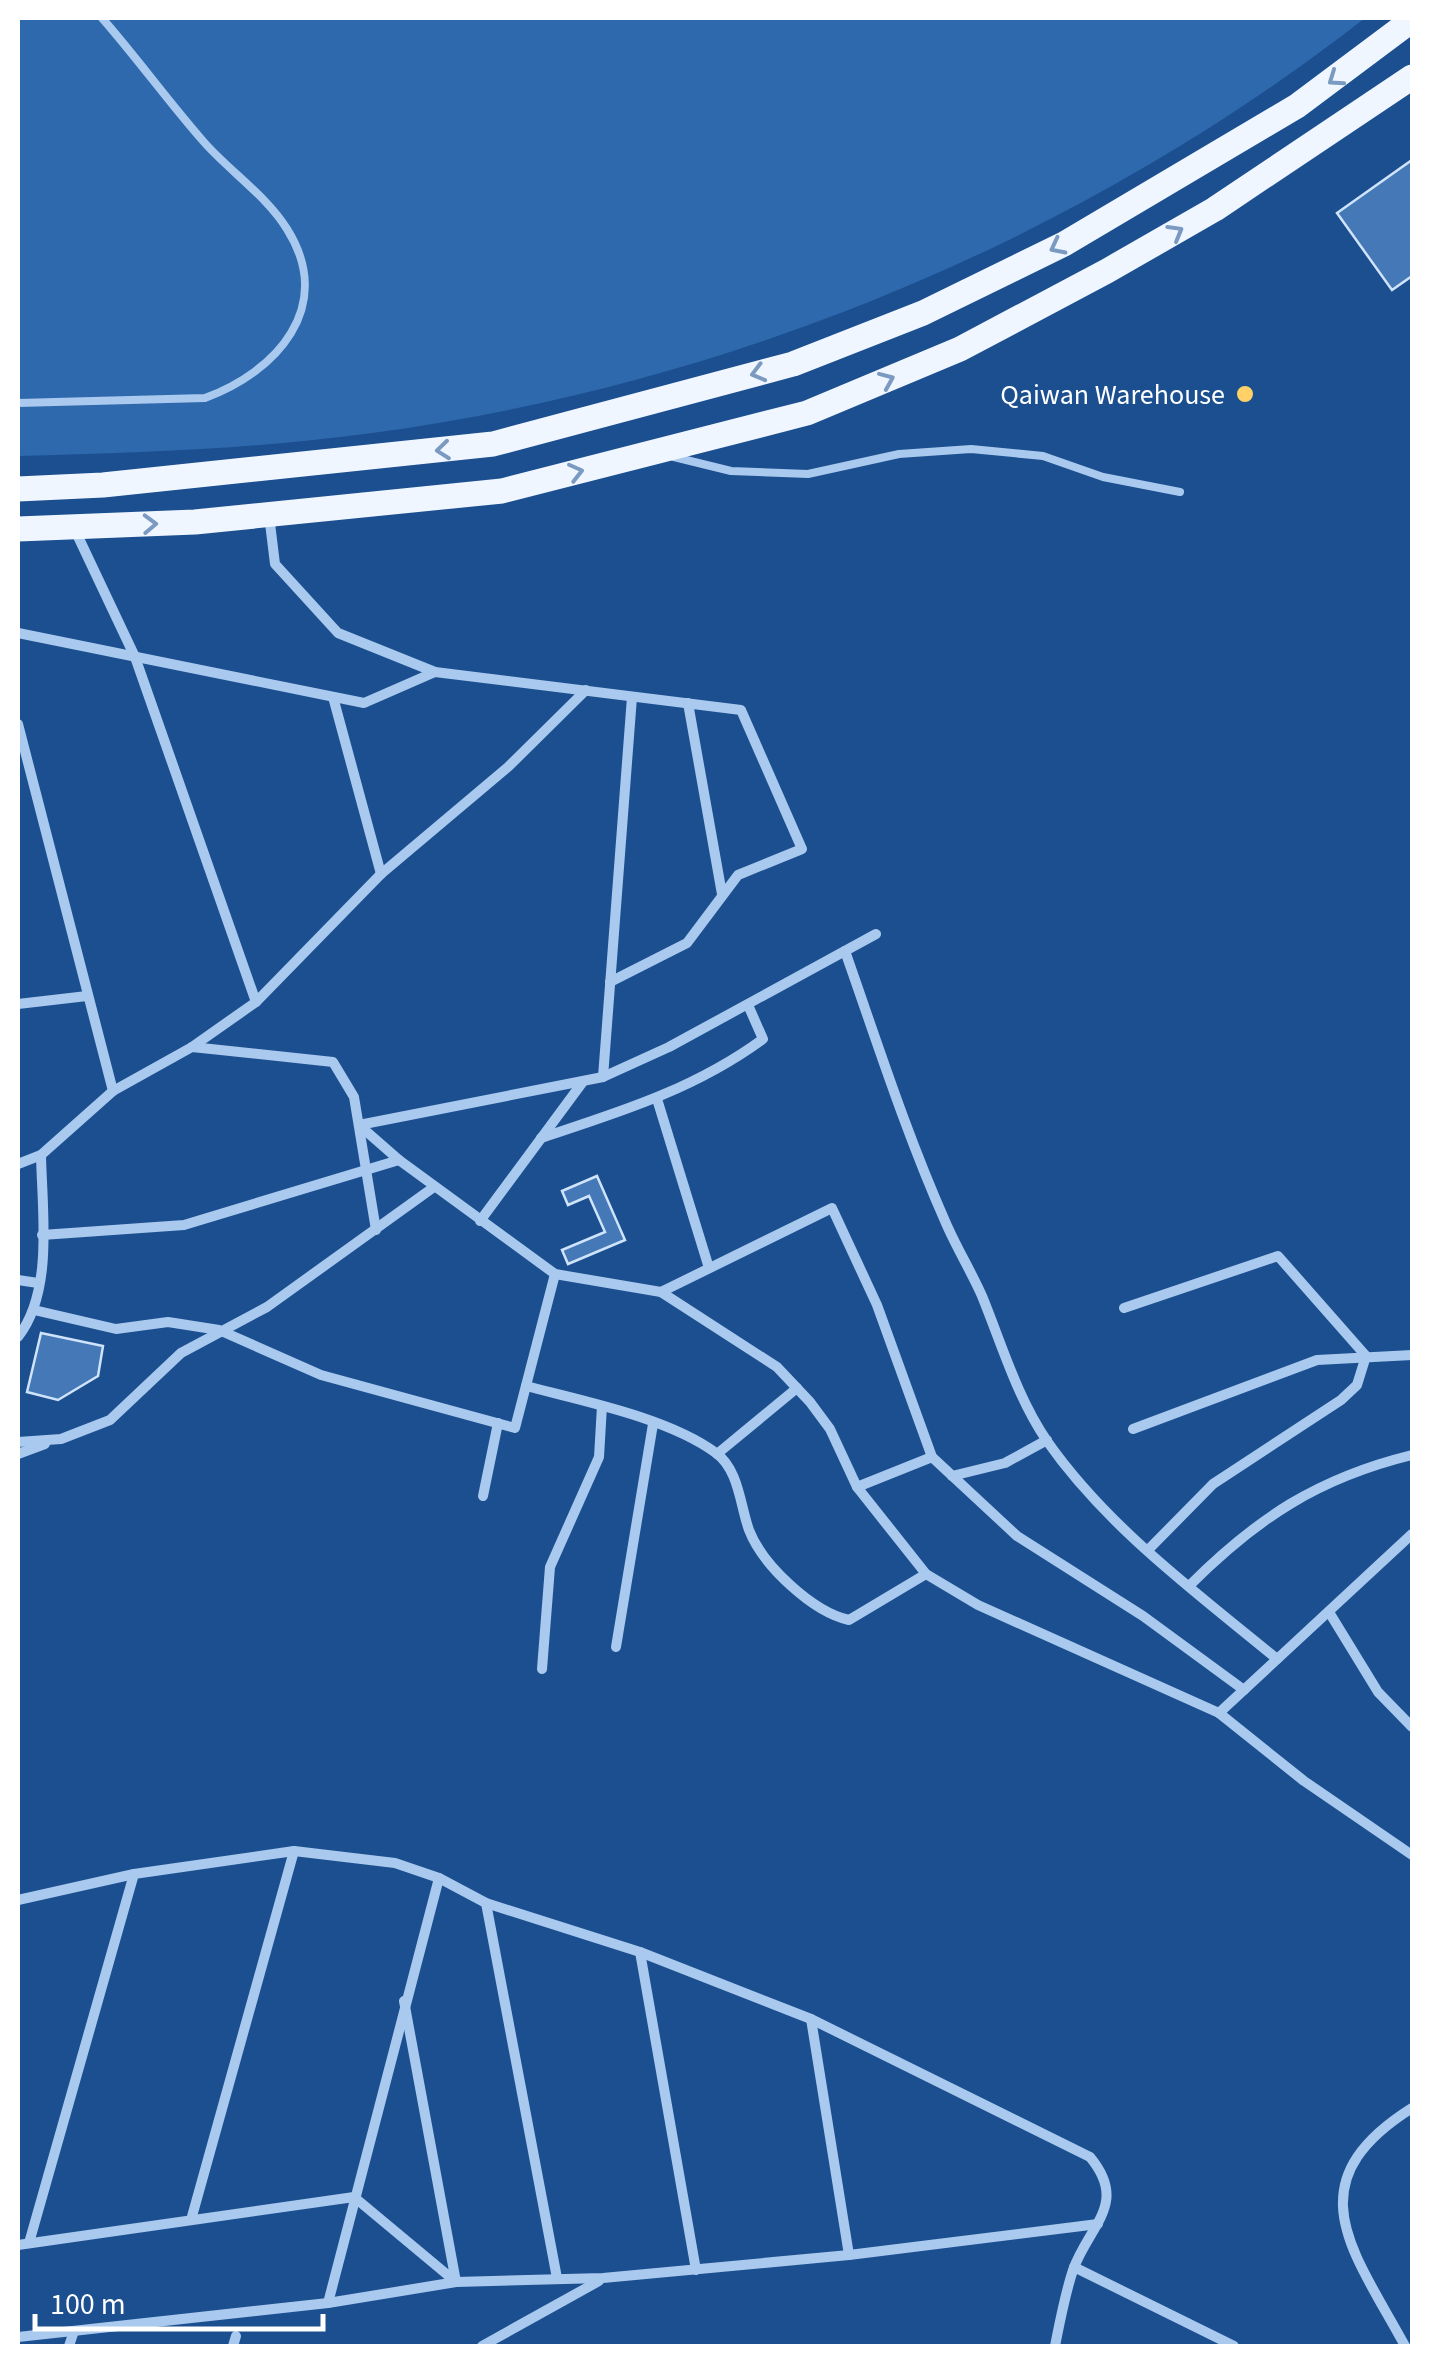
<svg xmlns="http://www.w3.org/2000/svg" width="1430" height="2364" font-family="'Source Sans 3',sans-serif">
  <rect width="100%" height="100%" fill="#1b4f8f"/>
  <path fill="#2e69ad" d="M18,18H1365C1081,240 730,385 372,433C254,449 136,453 18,456Z"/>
  <g fill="#4478b7" stroke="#cfe3fa" stroke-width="2.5">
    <polygon points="1412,160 1412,276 1392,290 1337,213"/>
    <polygon points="597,1176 625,1240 568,1264 562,1250 605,1232 589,1196 568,1205 562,1191"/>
    <polygon points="41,1333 103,1346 98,1376 58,1400 27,1392"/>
  </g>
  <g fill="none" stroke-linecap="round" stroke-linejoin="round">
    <g stroke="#a9c9ee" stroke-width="8">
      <path d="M18,403L205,398C276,372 336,307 287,229C266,195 229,171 203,141C168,101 137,58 102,18"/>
      <polyline points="674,457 731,471 808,474 899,454 971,449 1043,456 1103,477 1180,492"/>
    </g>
    <g stroke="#a9c9ee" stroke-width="10">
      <polyline points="269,515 275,564 338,633 435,672 741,710 802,849 738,875 687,943 610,982"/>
      <polyline points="74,528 135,657 256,1002"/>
      <polyline points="18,633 364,703 435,672"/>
      <polyline points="333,697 381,874"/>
      <polyline points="688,703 722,894"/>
      <polyline points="18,724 113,1091"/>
      <path d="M845,951C877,1042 906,1133 945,1221C956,1247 971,1271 982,1296C1002,1345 1017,1397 1047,1441C1107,1527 1197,1593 1277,1659"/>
      <polyline points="18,1004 87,996"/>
      <polyline points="192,1047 333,1062 354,1097 376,1230"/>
      <polyline points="603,1077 632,697"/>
      <polyline points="657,1099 709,1268"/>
      <polyline points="359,1125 399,1160 555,1274 661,1292 777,1367 810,1402 830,1429 857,1487 926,1574 978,1605 1219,1713 1304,1781 1412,1855"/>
      <polyline points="359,1125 603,1077 669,1047 876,934"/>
      <path d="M541,1138C620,1112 695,1089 763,1039L748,1005"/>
      <polyline points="18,1164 41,1155 113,1091 192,1047 256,1002 381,874 508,767 586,690"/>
      <polyline points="480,1221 582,1083"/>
      <polyline points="42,1235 184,1225 399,1160"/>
      <polyline points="18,1280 38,1283"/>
      <polyline points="661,1292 832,1208 877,1305 932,1457 1017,1536 1143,1616 1244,1690"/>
      <polyline points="1124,1308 1278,1256 1366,1356"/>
      <polyline points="34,1310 116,1329 168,1322 219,1330 321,1375 515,1428 555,1274"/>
      <path d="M18,1337C54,1291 42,1211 41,1155"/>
      <path d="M526,1386C583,1401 669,1418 716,1453C739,1470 740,1505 749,1530C763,1566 813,1612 849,1620L926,1574"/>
      <polyline points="1133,1429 1317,1360 1412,1355"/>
      <polyline points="18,1442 61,1439 110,1420 181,1353 267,1307 434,1187"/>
      <polyline points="18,1454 45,1444"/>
      <polyline points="717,1454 797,1388"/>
      <polyline points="952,1476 1005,1463 1047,1440"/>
      <polyline points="857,1487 932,1457"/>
      <polyline points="483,1496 498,1423"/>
      <polyline points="1148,1550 1213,1484 1341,1400 1357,1385 1366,1356"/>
      <path d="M1189,1586C1257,1518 1318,1478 1412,1455"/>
      <polyline points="1329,1612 1378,1692 1412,1727"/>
      <polyline points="616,1647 653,1424"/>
      <polyline points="542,1669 550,1567 599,1457 602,1406"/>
      <polyline points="1219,1713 1412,1534"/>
      <path d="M18,1900L134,1874L294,1851L395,1863L439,1878L486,1903L640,1952L811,2019L1090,2157C1129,2204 1089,2225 1073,2270C1065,2294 1060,2321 1055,2346"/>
      <polyline points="486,1903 557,2278"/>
      <polyline points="640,1952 696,2270"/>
      <polyline points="811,2019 849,2255"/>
      <polyline points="191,2220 294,1851"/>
      <polyline points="29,2243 134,1874"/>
      <polyline points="18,2245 354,2197 456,2282 404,2001"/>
      <polyline points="1074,2267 1234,2346"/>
      <polyline points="328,2303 439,1878"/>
      <polyline points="18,2337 328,2303 456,2282 603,2278 849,2255 1098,2224"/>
      <polyline points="69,2346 74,2331"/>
      <polyline points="233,2346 236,2336"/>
      <polyline points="482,2346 599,2281"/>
      <path d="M1405,2346C1353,2250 1293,2183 1412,2108"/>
    </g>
    <g stroke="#f0f6ff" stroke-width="25">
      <polyline points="18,489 103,485 493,444 793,364 923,313 1064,244 1297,106 1412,20"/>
      <polyline points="18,529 195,522 502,491 807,413 960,349 1107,271 1215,209 1412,77"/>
    </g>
  </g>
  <defs><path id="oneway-chevron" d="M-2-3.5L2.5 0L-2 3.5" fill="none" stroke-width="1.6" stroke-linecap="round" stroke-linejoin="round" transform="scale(2.5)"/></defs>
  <g stroke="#7b9ac1">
    <use href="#oneway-chevron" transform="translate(1335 79) rotate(145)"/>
    <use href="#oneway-chevron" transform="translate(1176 232) rotate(-30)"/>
    <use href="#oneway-chevron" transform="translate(1057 247) rotate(153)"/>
    <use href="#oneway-chevron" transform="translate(758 373) rotate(165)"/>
    <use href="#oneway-chevron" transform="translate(887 380) rotate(-23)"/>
    <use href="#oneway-chevron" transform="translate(443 450) rotate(174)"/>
    <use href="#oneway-chevron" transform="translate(576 472) rotate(-14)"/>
    <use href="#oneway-chevron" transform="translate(150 524) rotate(-2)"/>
  </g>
  <circle fill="#ffd166" stroke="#1b4f8f" stroke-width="4" cx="1245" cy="394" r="10"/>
  <g text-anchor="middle" stroke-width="9" stroke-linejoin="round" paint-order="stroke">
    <g font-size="28" fill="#fff" stroke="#1b4f8f" text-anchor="end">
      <text x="1225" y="404">Qaiwan Warehouse</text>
    </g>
  </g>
  <rect width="1430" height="2364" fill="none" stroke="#ffffff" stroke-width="40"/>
  <path d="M35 2314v15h288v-15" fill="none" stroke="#ffffff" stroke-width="5"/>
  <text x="50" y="2314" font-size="30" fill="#ffffff" stroke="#1b4f8f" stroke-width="8" paint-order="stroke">100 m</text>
</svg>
